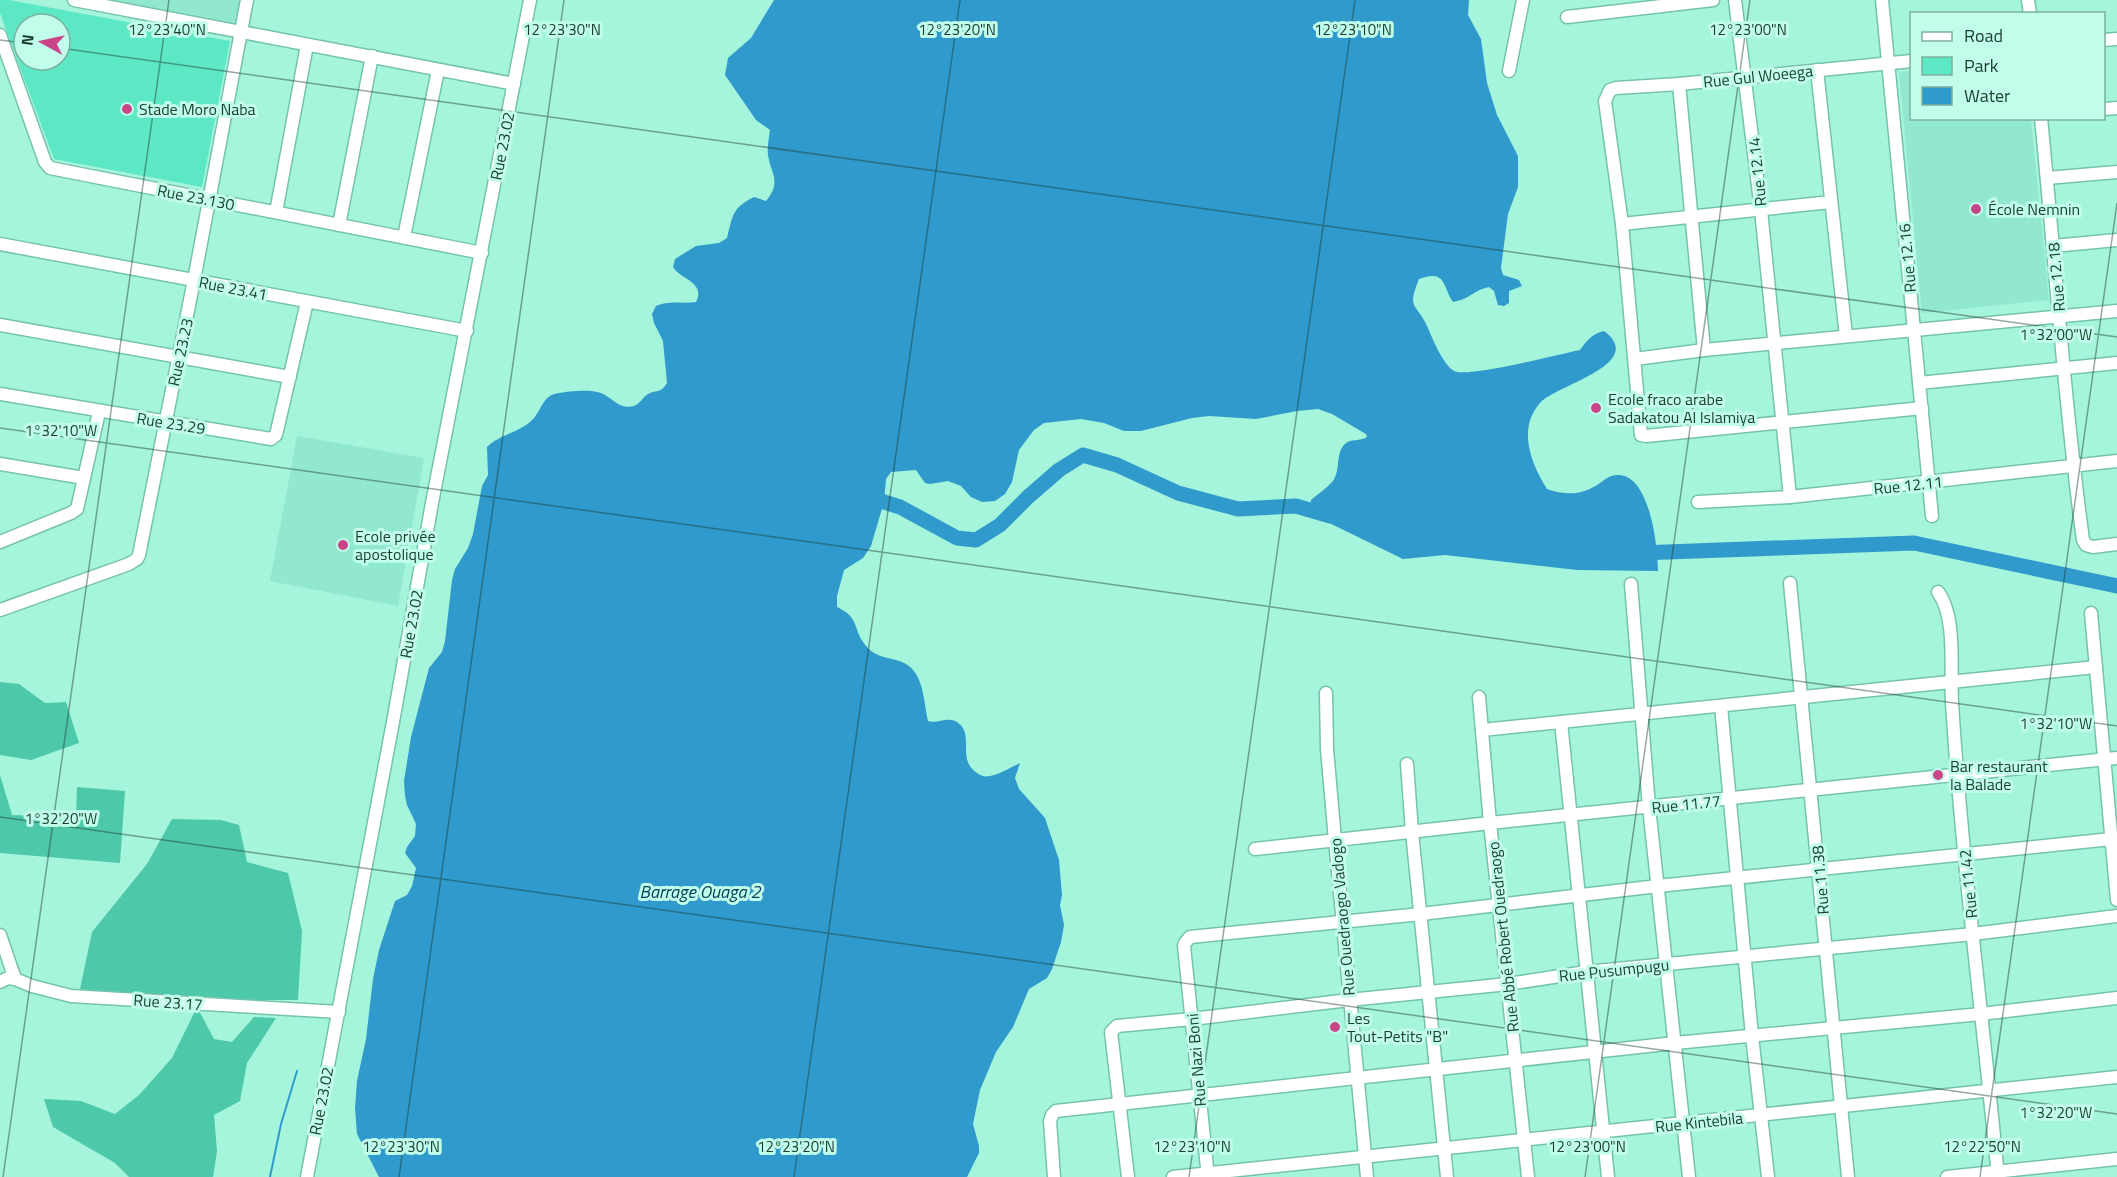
<svg xmlns="http://www.w3.org/2000/svg" width="2117" height="1177" font-family="'Titillium Web',sans-serif">
  <rect width="100%" height="100%" fill="#a5f4dc"/>
  <g fill="#91e8cf">
    <polygon points="113,0 242,0 238,23"/>
    <polygon points="1911,71 1912,118 2031,119 2049,300 1922,313 1899,72"/>
    <polygon points="297,436 424,458 398,606 270,581"/>
  </g>
  <path fill="#5ce8c5" fill-rule="evenodd" d="M0,0H9L230,41L202,187L54,159L0,13ZM24,24H60V60H24Z"/>
  <g fill="#4dc9a9">
    <polygon points="0,682 19,684 45,703 66,702 79,743 31,760 0,755"/>
    <polygon points="0,775 12,815 76,817 77,787 125,791 120,863 0,853"/>
    <polygon points="172,819 221,820 239,825 247,862 288,873 302,931 298,1000 188,1000 80,989 92,932 147,864"/>
    <polygon points="197,1007 214,1039 232,1042 254,1017 276,1018 247,1063 240,1101 214,1115 217,1151 213,1177 129,1177 115,1163 53,1127 44,1099 81,1101 115,1114 139,1095 172,1058"/>
  </g>
  <path fill="#2f9acb" d="M774,0H1469L1468,15L1481,39L1487,83L1497,115L1518,156V187L1508,214L1501,268L1503,275L1519,280L1522,286L1509,291V303L1504,306L1498,305L1494,291L1489,287C1473,290 1471,299 1453,302C1442,285 1446,269 1419,279C1406,311 1417,302 1428,328C1433,340 1443,364 1454,371C1467,378 1560,354 1580,350C1587,340 1592,334 1604,331C1648,364 1556,385 1540,403C1517,429 1531,464 1547,489C1567,496 1583,495 1600,483C1606,479 1610,475 1617,475C1650,473 1658,548 1658,571L1577,570L1445,555L1403,559L1313,515L1310,508L1311,500C1318,494 1327,488 1333,481C1341,470 1335,453 1345,444C1351,438 1360,442 1367,437L1366,434L1332,414L1318,409L1297,411L1256,419L1209,416L1192,418L1141,431H1124L1104,423L1081,419L1044,423L1034,430L1019,450L1012,482L1005,494L995,501L982,502L971,497L961,486L948,481L930,484L925,483L916,470L891,472L886,479L884,502L871,546L863,558L844,570L837,596V607C862,619 851,629 867,647C875,656 884,657 896,660C924,666 923,698 928,721C937,724 946,717 955,721C977,732 955,759 977,773C981,776 985,777 990,776C1000,774 1010,768 1020,763L1015,778L1019,789L1045,818L1059,860L1062,895L1060,905L1064,925L1061,942L1052,969L1047,978L1029,989L1013,1027L996,1052L980,1090L973,1124L979,1146V1153L967,1177H379L357,1134L355,1108L357,1081L366,1039L373,979L379,950L395,901L407,895L412,886L416,868L405,853L407,847L415,836L416,824L407,805L405,796L404,781L411,737L429,668L442,652L445,641L452,580L455,569L468,548L473,534L482,486L488,475L487,447C500,434 522,432 534,418C543,407 543,395 559,393C570,391 590,389 601,393C613,398 619,410 634,406C640,404 643,397 648,394C658,389 660,394 667,383L663,341L654,323L652,314L656,306C668,300 682,304 696,302C706,282 681,280 673,267L675,259L696,246L719,243L727,238C733,215 732,208 754,197L766,201C782,182 771,174 768,155C767,147 769,137 770,130L756,120L725,75L728,58L751,38Z"/>
  <g fill="none" stroke-linecap="round" stroke-linejoin="round">
    <polyline stroke="#2f9acb" stroke-width="2" points="270,1177 281,1124 297,1071"/>
    <g stroke="#2f9acb" stroke-width="15">
      <polyline points="865,496 900,507 957,538 976,540 1000,525 1028,497 1059,470 1083,455 1117,465 1178,493 1238,509 1296,506 1330,516"/>
      <polyline points="1639,553 1914,543 2117,586"/>
    </g>
    <defs>
      <g id="minor">
        <polyline points="74,0 514,84"/>
        <polyline points="1735,0 1761,210 1790,497"/>
        <polyline points="1882,0 1932,516"/>
        <polyline points="2028,0 2030,14"/>
        <polyline points="1567,17 1713,0"/>
        <polyline points="0,35 45,162 50,168 482,253"/>
        <polyline points="2104,40 2117,39"/>
        <polyline points="1912,61 1679,84 1616,88 1610,90 1605,101 1622,224 1641,435 1646,436 1922,408"/>
        <polyline points="1817,70 1846,336"/>
        <polyline points="1509,71 1523,0"/>
        <polyline points="1679,84 1704,350"/>
        <polyline points="2104,109 2117,108"/>
        <path d="M2041,118C2055,259 2064,400 2083,540L2086,545L2093,547L2117,544"/>
        <polyline points="2047,178 2117,172"/>
        <polyline points="276,212 307,45"/>
        <polyline points="1622,224 1831,202"/>
        <polyline points="339,225 372,56"/>
        <polyline points="404,237 438,70"/>
        <polyline points="0,244 467,331"/>
        <polyline points="2053,246 2117,240"/>
        <polyline points="0,325 290,377"/>
        <polyline points="1635,359 1704,350 2117,311"/>
        <polyline points="1919,383 2117,363"/>
        <polyline points="0,394 271,439 276,435 307,302"/>
        <polyline points="0,464 84,478"/>
        <polyline points="1698,502 1790,497 2117,461"/>
        <polyline points="0,542 71,513 77,509 99,412"/>
        <polyline points="1790,583 1848,1177"/>
        <polyline points="1631,584 1649,807 1689,1177"/>
        <path d="M1938,592C1957,617 1950,672 1952,703C1962,861 1983,1019 1998,1177"/>
        <polyline points="0,610 129,564 137,559 139,555 194,280 247,0"/>
        <polyline points="2091,613 2117,900"/>
        <polyline points="1326,693 1327,749 1335,840 1367,1177"/>
        <polyline points="1479,697 1490,823 1528,1177"/>
        <polyline points="1721,706 1752,1036 1768,1177"/>
        <polyline points="1561,722 1608,1177"/>
        <polyline points="1482,730 2096,667"/>
        <polyline points="1407,764 1412,832 1447,1177"/>
        <polyline points="1255,849 1490,823 2117,758"/>
        <polyline points="0,935 15,979"/>
        <polyline points="0,982 8,978 15,979 32,986 71,996 339,1012"/>
        <polyline points="307,1177 393,722 432,503 530,0"/>
        <polyline points="1054,1177 1050,1121 1052,1115 1056,1111 1675,1043 1981,1014 2117,998"/>
        <polyline points="1128,1177 1111,1032 1117,1026 1192,1019 1349,1000 1508,984 1586,972 1973,934 2117,916"/>
        <polyline points="1173,1177 2117,1077"/>
        <polyline points="1208,1177 1184,946 1185,943 1190,937 1421,914 1658,886 2111,839"/>
        <polyline points="1947,1177 2117,1159"/>
      </g>
    </defs>
    <use href="#minor" stroke="#76c3ad" stroke-width="15"/>
    <use href="#minor" stroke="#fff" stroke-width="12"/>
  </g>
  <path fill="none" stroke="#1c3c33" stroke-width="1.5" stroke-opacity="0.45" d="M0,40L24,43M60,48L2117,337M0,428L2117,726M0,817L2117,1114M3,1177L169,0M399,1177L564,0M794,1177L960,0M1189,1177L1355,0M1585,1177L1750,0M1980,1177L2117,203"/>
  <g fill="#ca4587" stroke="#c0fdea" stroke-width="2">
    <circle cx="127" cy="109" r="6"/>
    <circle cx="1976" cy="209" r="6"/>
    <circle cx="1596" cy="408" r="6"/>
    <circle cx="343" cy="545" r="6"/>
    <circle cx="1938" cy="775" r="6"/>
    <circle cx="1335" cy="1027" r="6"/>
  </g>
  <g text-anchor="middle" stroke-width="6" stroke-linejoin="round" paint-order="stroke">
    <g font-size="16" fill="#1c3c33" stroke="#c0fdea">
      <text transform="translate(1758 76) rotate(-6)" y="6">Rue Gul Woeega</text>
      <text transform="translate(502 146) rotate(-79)" y="6">Rue 23.02</text>
      <text transform="translate(1757 172) rotate(-96)" y="6">Rue 12.14</text>
      <text transform="translate(196 197) rotate(11)" y="6">Rue 23.130</text>
      <text transform="translate(1907 258) rotate(-95)" y="6">Rue 12.16</text>
      <text transform="translate(2056 277) rotate(-95)" y="6">Rue 12.18</text>
      <text transform="translate(233 288) rotate(11)" y="6">Rue 23.41</text>
      <text transform="translate(180 352) rotate(-78)" y="6">Rue 23.23</text>
      <text transform="translate(171 423) rotate(9)" y="6">Rue 23.29</text>
      <text transform="translate(1908 485) rotate(-6)" y="6">Rue 12.11</text>
      <text transform="translate(411 624) rotate(-80)" y="6">Rue 23.02</text>
      <text transform="translate(1686 804) rotate(-6)" y="6">Rue 11.77</text>
      <text transform="translate(1820 880) rotate(-95)" y="6">Rue 11.38</text>
      <text transform="translate(1968 884) rotate(-96)" y="6">Rue 11.42</text>
      <text transform="translate(1342 917) rotate(-95)" y="6">Rue Ouedraogo Vadogo</text>
      <text transform="translate(1503 937) rotate(-96)" y="6">Rue Abbé Robert Ouedraogo</text>
      <text transform="translate(1614 970) rotate(-6)" y="6">Rue Pusumpugu</text>
      <text transform="translate(168 1002) rotate(4)" y="6">Rue 23.17</text>
      <text transform="translate(1196 1060) rotate(-95)" y="6">Rue Nazi Boni</text>
      <text transform="translate(321 1101) rotate(-79)" y="6">Rue 23.02</text>
      <text transform="translate(1699 1122) rotate(-6)" y="6">Rue Kintebila</text>
    </g>
    <g font-size="16" fill="#1c3c33" stroke="#c0fdea" text-anchor="start">
      <text x="139" y="115">Stade Moro Naba</text>
      <text x="1988" y="215">École Nemnin</text>
      <text x="1608" y="405">Ecole fraco arabe<tspan x="1608" dy="18">Sadakatou Al Islamiya</tspan></text>
      <text x="355" y="542">Ecole privée<tspan x="355" dy="18">apostolique</tspan></text>
      <text x="1950" y="772">Bar restaurant<tspan x="1950" dy="18">la Balade</tspan></text>
      <text x="1347" y="1024">Les<tspan x="1347" dy="18">Tout-Petits "B"</tspan></text>
    </g>
    <g font-size="18" font-style="italic" fill="#003d57" stroke="#c0fdea">
      <text x="700" y="898">Barrage Ouaga 2</text>
    </g>
  </g>
  <g font-size="15" text-anchor="middle" fill="#1c3c33" stroke="#c0fdea" stroke-width="6" stroke-linejoin="round" paint-order="stroke">
    <text x="167" y="35">12°23'40"N</text>
    <text x="562" y="35">12°23'30"N</text>
    <text x="957" y="35">12°23'20"N</text>
    <text x="1353" y="35">12°23'10"N</text>
    <text x="1748" y="35">12°23'00"N</text>
    <text x="2056" y="340">1°32'00"W</text>
    <text x="61" y="436">1°32'10"W</text>
    <text x="2056" y="729">1°32'10"W</text>
    <text x="61" y="824">1°32'20"W</text>
    <text x="2056" y="1118">1°32'20"W</text>
    <text x="401" y="1152">12°23'30"N</text>
    <text x="796" y="1152">12°23'20"N</text>
    <text x="1192" y="1152">12°23'10"N</text>
    <text x="1587" y="1152">12°23'00"N</text>
    <text x="1982" y="1152">12°22'50"N</text>
  </g>
  <rect x="1910" y="12" width="195" height="108" fill="#c0fdea" stroke="#7eb0a1" stroke-width="1.5"/>
  <rect x="1922" y="32" width="30" height="9" fill="#ffffff" stroke="#7eb0a1" stroke-width="1.5"/>
  <text x="1964" y="42" font-size="18" fill="#1c3c33">Road</text>
  <rect x="1922" y="57" width="30" height="18" fill="#5ce8c5" stroke="#7eb0a1" stroke-width="1.5"/>
  <text x="1964" y="72" font-size="18" fill="#1c3c33">Park</text>
  <rect x="1922" y="87" width="30" height="18" fill="#2f9acb" stroke="#7eb0a1" stroke-width="1.5"/>
  <text x="1964" y="102" font-size="18" fill="#1c3c33">Water</text>
  <g transform="translate(42 42) rotate(278)"><circle r="28" fill="#c0fdea" stroke="#7eb0a1" stroke-width="1.5"/>
  <path d="M0-4.5L10 22L0 15L-10 22Z" fill="#ca4587"/>
  <text y="-9" font-size="16" font-weight="bold" text-anchor="middle" fill="#1c3c33">N</text>
  </g>
</svg>
